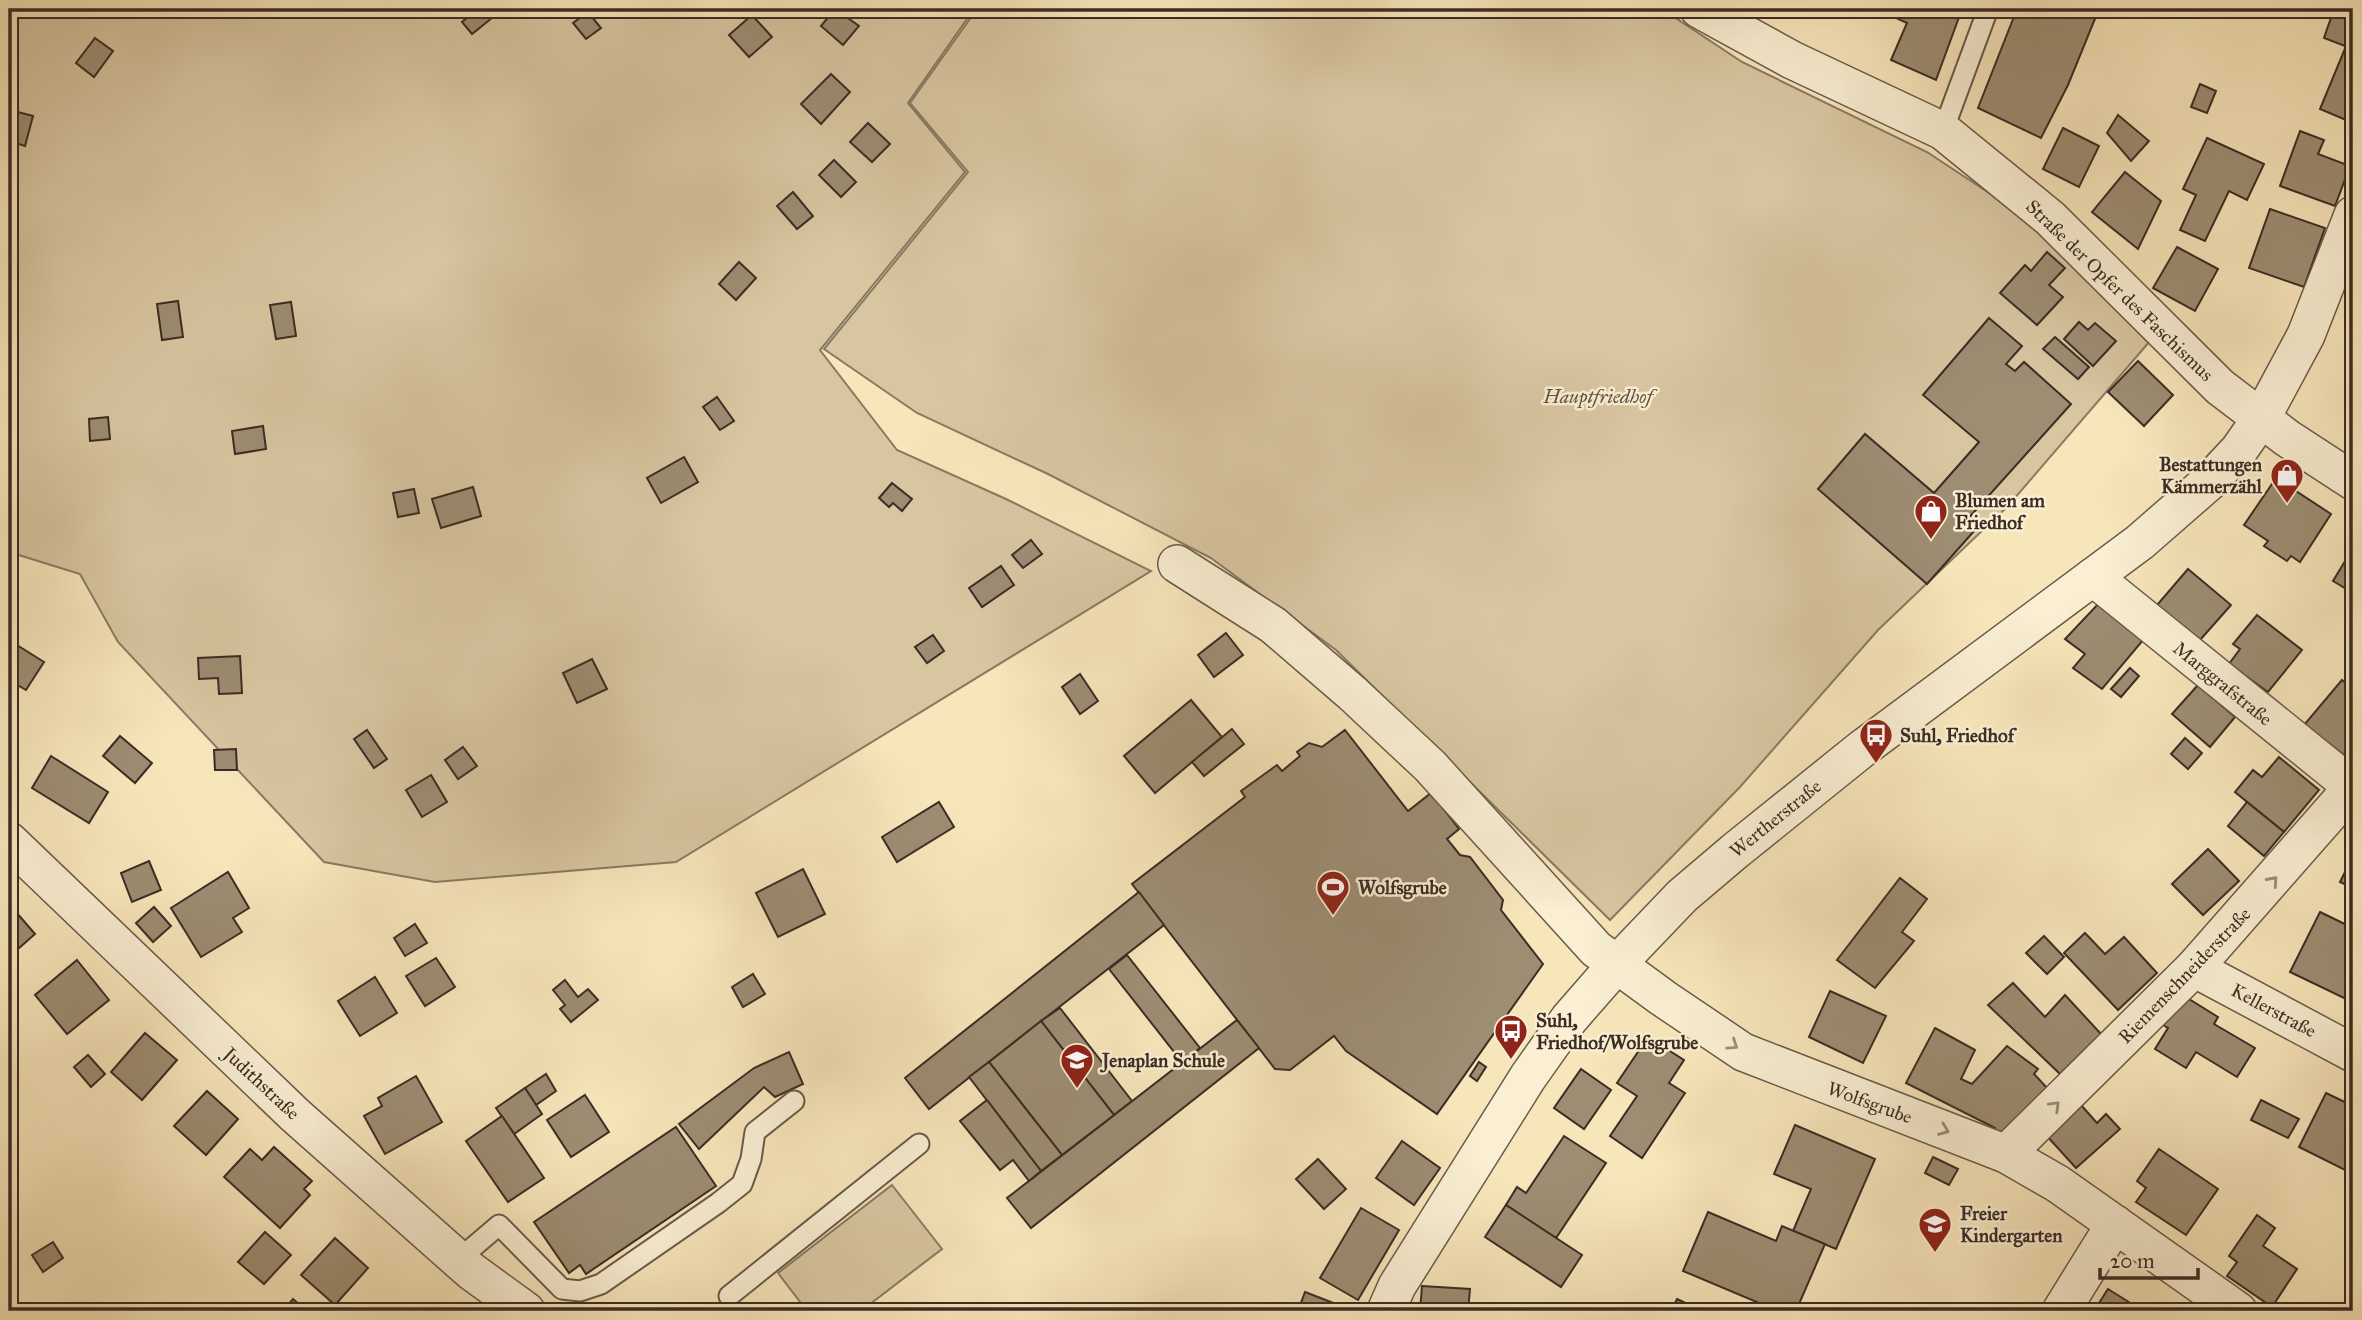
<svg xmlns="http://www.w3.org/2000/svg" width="2362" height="1320" font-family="'IM FELL Great Primer',serif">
  <rect width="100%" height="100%" fill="#f8e6bb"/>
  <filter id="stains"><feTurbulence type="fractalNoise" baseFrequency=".00286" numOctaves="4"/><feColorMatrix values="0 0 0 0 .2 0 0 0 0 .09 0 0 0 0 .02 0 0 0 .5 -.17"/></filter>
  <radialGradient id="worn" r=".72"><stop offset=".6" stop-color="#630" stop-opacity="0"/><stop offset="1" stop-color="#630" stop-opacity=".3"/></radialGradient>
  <g fill="#d8c6a1" stroke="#8a7962" stroke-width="2">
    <polygon points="9,9 974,9 908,103 965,172 820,350 897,450 1006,499 1151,571 676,862 435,882 324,862 118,642 80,574 9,552"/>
    <polygon points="977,9 1662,9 1742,62 1927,152 2021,214 2150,341 2007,507 1878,630 1740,787 1610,920 1336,650 1211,558 1048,474 917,413 824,349 968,172 910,103"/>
    <polygon points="892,1185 942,1249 861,1311 807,1311 778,1273"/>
  </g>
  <g fill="#9d8d73" stroke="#3b2c24" stroke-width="2">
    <polygon points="478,9 484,9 492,18 472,34 462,22"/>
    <polygon points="835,9 859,26 843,45 821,26"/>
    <polygon points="1897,9 1962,9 1936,80 1891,60 1907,23 1894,17"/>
    <polygon points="2017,9 2099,9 2068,85 2041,138 1978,108"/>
    <polygon points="2334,9 2353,9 2353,49 2324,38"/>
    <polygon points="588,12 601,28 586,39 573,23"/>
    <polygon points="752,15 772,37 749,57 729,35"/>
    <polygon points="95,38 113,51 94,77 76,63"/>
    <polygon points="2346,46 2353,49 2353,123 2320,109"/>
    <polygon points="831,74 850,92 821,124 801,104"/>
    <polygon points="2200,84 2216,91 2207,113 2191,107"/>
    <polygon points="14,111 33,116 25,146 9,141 9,131"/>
    <polygon points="2118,115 2149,141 2131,161 2107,133"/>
    <polygon points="868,123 890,144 872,162 850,142"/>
    <polygon points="2063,128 2099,146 2079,187 2043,169"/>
    <polygon points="2300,131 2324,140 2318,154 2350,166 2335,206 2280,186"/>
    <polygon points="2207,138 2264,164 2247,200 2229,191 2205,241 2180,230 2196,195 2183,189"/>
    <polygon points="834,160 856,182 841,197 819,175"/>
    <polygon points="2125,172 2161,201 2138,249 2092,212"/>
    <polygon points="793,192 813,216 797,229 777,206"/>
    <polygon points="2270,209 2325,228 2304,287 2249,268"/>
    <polygon points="2177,247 2218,269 2195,311 2153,288"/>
    <polygon points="2047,252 2065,268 2049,285 2063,297 2037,325 2000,293 2025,265 2031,271"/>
    <polygon points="739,262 756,278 736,300 719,284"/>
    <polygon points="178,301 183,337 162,340 157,304"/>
    <polygon points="291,302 296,336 276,339 270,305"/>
    <polygon points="1989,318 2022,346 2006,364 2015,371 2024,362 2071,404 1966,521 1975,530 1927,584 1818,489 1865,434 1934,493 1979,442 1923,395"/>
    <polygon points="2079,322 2088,330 2095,323 2116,341 2093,366 2064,339"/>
    <polygon points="2055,337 2089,367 2078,379 2043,349"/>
    <polygon points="2138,361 2173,395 2144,426 2108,392"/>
    <polygon points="717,397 734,421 720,430 703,407"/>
    <polygon points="108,417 110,439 90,441 89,419"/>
    <polygon points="263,426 266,449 235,454 232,431"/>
    <polygon points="684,457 698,482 661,503 647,478"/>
    <polygon points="2276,478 2331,514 2300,562 2291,556 2287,561 2264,546 2268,541 2244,525"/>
    <polygon points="892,483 912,499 902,511 893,503 889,507 879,498"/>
    <polygon points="473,487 481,516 441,528 432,499"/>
    <polygon points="414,489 419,513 398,517 393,493"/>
    <polygon points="1031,540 1042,554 1023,568 1012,555"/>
    <polygon points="2353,548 2353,593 2333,581"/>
    <polygon points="1001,566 1014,585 982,607 969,588"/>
    <polygon points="2188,569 2231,605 2200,640 2157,605"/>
    <polygon points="2099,603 2144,639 2102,689 2073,668 2085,654 2065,639"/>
    <polygon points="2257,615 2302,650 2268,692 2229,664 2240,649 2233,644"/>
    <polygon points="1226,633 1243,655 1214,677 1198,655"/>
    <polygon points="933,635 944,651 927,663 915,647"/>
    <polygon points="9,640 44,662 26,690 9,680"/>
    <polygon points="240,656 242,693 219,694 218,678 199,679 198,658"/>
    <polygon points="592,659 607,689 577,703 563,673"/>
    <polygon points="2130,668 2139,676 2121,697 2111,689"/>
    <polygon points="1080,674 1098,701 1080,714 1062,687"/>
    <polygon points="2342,680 2353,689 2352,761 2304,725"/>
    <polygon points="2198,685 2235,717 2210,747 2172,714"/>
    <polygon points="1191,700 1222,737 1155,793 1124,756"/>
    <polygon points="1232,729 1244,744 1204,776 1192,762"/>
    <polygon points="367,730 387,759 374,768 354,739"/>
    <polygon points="1345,730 1408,811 1431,793 1459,829 1447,839 1460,855 1470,857 1503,900 1501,910 1543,964 1437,1114 1346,1051 1334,1036 1290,1070 1275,1069 1132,884 1245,797 1241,791 1277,765 1282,771 1300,756 1297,752 1309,743 1322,747"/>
    <polygon points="120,736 152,763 135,783 103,756"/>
    <polygon points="2185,738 2202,753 2188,769 2171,754"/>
    <polygon points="463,747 477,766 458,779 445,760"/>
    <polygon points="236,749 237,770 215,770 214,750"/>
    <polygon points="51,756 108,792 89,823 32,788"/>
    <polygon points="2279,757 2319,790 2284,832 2235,792 2253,770 2262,777"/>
    <polygon points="431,775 447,802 422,817 406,790"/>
    <polygon points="939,802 954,827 897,862 882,837"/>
    <polygon points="2247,802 2284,832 2264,856 2228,826"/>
    <polygon points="2208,849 2239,881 2203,915 2172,884"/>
    <polygon points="2353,856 2353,888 2340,882"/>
    <polygon points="149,861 161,890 132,902 121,873"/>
    <polygon points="803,869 825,914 778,937 756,893"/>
    <polygon points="228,872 249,908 233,918 242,932 201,957 171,908"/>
    <polygon points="1900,878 1927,899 1902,932 1914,941 1875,988 1837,960"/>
    <polygon points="1139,892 1164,925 929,1109 905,1078"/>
    <polygon points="9,904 35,934 9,957"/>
    <polygon points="154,907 171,926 153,942 136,923"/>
    <polygon points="2320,912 2353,928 2353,985 2346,999 2290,972"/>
    <polygon points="415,924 427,943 405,956 394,938"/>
    <polygon points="2085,933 2105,954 2124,937 2157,973 2118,1010 2064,953"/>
    <polygon points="2044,936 2064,957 2047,974 2026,953"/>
    <polygon points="1127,955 1200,1048 1182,1062 1109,969"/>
    <polygon points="436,958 455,987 425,1006 406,976"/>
    <polygon points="77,960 109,1000 67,1034 35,995"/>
    <polygon points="753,974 765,994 743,1007 732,987"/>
    <polygon points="375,977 397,1013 360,1036 338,1001"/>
    <polygon points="565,980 578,997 588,989 598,1000 571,1022 560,1009 565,1005 553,990"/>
    <polygon points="2013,983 2045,1017 2065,995 2101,1034 2060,1074 1988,1005"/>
    <polygon points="1830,991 1886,1016 1863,1063 1809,1037"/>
    <polygon points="2181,994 2218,1017 2214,1024 2255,1048 2237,1077 2196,1052 2186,1068 2155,1049 2168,1028 2163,1025"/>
    <polygon points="1060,1008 1132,1101 1114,1115 1041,1021"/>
    <polygon points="1237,1020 1259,1048 1031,1228 1007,1198"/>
    <polygon points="1041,1021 1114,1115 1062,1155 989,1062"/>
    <polygon points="1935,1028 1975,1050 1961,1079 1972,1084 2007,1046 2038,1069 2034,1074 2049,1090 2015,1132 1996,1134 1995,1128 1906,1083"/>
    <polygon points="145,1033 177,1060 142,1100 111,1072"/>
    <polygon points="1648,1037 1684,1060 1669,1083 1685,1093 1642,1158 1610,1136 1637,1096 1617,1083"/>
    <polygon points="789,1052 803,1084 775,1097 764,1087 699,1149 679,1124 754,1068"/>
    <polygon points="88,1055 105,1074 91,1087 74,1067"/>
    <polygon points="989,1062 1062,1155 1041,1171 969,1077"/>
    <polygon points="1479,1062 1486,1067 1477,1081 1470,1076"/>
    <polygon points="1581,1069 1611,1090 1584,1129 1554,1108"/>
    <polygon points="546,1074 556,1091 536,1105 525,1088"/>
    <polygon points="416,1076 442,1122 385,1154 364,1116 382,1106 378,1098"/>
    <polygon points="525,1088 542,1114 514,1134 496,1108"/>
    <polygon points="207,1091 238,1119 206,1155 174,1126"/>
    <polygon points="2326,1093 2353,1106 2353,1174 2299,1147"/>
    <polygon points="585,1095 609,1132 571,1157 547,1120"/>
    <polygon points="987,1100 1041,1171 1029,1181 1013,1160 1000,1170 960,1121"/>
    <polygon points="2261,1100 2299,1119 2288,1138 2251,1120"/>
    <polygon points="2081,1105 2097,1123 2106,1114 2120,1129 2076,1168 2046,1135"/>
    <polygon points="502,1116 544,1178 508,1202 466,1141"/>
    <polygon points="1795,1125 1875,1159 1836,1249 1793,1231 1811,1189 1774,1174"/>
    <polygon points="676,1127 716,1186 586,1274 580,1265 569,1273 534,1222"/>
    <polygon points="1564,1136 1606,1163 1556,1238 1506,1205 1517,1187 1526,1193"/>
    <polygon points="1402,1141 1440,1168 1414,1205 1376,1178"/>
    <polygon points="274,1147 312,1181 304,1189 310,1195 280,1228 224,1177 250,1149 262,1160"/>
    <polygon points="2159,1149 2218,1189 2186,1235 2136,1202 2146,1188 2137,1181"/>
    <polygon points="1933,1157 1958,1169 1949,1185 1925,1173"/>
    <polygon points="1318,1159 1346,1189 1324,1209 1296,1179"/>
    <polygon points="1506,1205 1582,1255 1561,1287 1485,1237"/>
    <polygon points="1361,1208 1399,1230 1358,1300 1320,1278"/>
    <polygon points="1708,1212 1776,1241 1782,1226 1825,1244 1796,1311 1778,1311 1683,1271"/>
    <polygon points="2257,1215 2275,1228 2263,1246 2297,1269 2272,1307 2227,1276 2237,1262 2229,1256"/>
    <polygon points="265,1232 291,1255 264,1284 238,1262"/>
    <polygon points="335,1238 368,1268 335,1305 301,1275"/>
    <polygon points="53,1242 63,1258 43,1272 32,1255"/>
    <polygon points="1422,1286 1470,1289 1468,1311 1420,1311"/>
    <polygon points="2108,1289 2143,1311 2094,1311"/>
    <polygon points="1305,1292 1354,1311 1298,1311"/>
    <polygon points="293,1299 307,1311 283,1311"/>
    <polygon points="1677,1299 1702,1311 1671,1311"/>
  </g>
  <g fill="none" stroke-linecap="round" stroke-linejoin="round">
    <defs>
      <g id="lane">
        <polyline points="1943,131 1988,9"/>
        <polyline points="458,1260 499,1225 562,1289 580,1291 601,1284 718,1203 742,1184 751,1159 755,1132 794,1101"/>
        <polyline points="729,1296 919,1144"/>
      </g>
      <g id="street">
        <polyline points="1699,9 1792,60 1943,131 2050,218 2220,387 2287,438 2353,481"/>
        <polyline points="1177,564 1273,625 1352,693 1430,766 1596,949 1663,998 1743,1052 2006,1154 2058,1184 2238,1311"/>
        <polyline points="2093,577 2353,787"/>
        <polyline points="9,841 295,1115 471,1271 526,1311"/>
        <polyline points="2194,968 2353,1053"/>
        <polyline points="2006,1154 2194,968 2353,787"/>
        <polyline points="1386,1311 1397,1286 1528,1077 1569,1019 1617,964 1682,896 1735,851 1863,748 2140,542 2211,480 2239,450 2262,417 2306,335 2353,215"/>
        <polyline points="2061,1311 2115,1224"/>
      </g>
    </defs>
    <use href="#lane" stroke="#6a5a4a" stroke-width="23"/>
    <use href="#street" stroke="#6a5a4a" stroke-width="40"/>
    <use href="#lane" stroke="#faefd3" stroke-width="19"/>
    <use href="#street" stroke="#faefd3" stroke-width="37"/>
  </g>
  <defs><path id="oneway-chevron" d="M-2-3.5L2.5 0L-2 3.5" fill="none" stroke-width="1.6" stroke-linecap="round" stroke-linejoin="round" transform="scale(1.75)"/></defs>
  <g stroke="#9a8e7c">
    <use href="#oneway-chevron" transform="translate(2273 881) rotate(-48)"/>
    <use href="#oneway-chevron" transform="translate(1733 1045) rotate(34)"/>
    <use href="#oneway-chevron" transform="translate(2055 1106) rotate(-44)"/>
    <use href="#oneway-chevron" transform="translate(1944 1130) rotate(21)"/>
  </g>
  <defs>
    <symbol id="shop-pin" viewBox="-11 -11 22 30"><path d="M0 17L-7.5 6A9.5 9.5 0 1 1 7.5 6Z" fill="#8f2418" stroke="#faefd3"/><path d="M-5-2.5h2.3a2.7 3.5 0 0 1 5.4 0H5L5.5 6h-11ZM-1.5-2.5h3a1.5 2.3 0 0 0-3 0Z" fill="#fff"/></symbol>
    <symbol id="bus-pin" viewBox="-11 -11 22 30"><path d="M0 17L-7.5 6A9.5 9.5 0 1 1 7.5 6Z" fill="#8f2418" stroke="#faefd3"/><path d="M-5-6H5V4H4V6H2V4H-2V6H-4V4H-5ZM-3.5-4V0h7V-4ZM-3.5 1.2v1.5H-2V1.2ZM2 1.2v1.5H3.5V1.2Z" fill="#fff"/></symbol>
    <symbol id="stadium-pin" viewBox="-11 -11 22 30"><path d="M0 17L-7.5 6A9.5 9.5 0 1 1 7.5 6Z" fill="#8f2418" stroke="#faefd3"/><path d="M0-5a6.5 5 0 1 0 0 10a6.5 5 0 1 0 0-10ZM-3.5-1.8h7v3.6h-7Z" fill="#fff"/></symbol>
    <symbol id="school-pin" viewBox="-11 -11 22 30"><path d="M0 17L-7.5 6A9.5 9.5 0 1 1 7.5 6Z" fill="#8f2418" stroke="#faefd3"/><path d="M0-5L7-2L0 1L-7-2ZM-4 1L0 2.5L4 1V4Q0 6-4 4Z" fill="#fff"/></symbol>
  </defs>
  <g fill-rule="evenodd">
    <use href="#shop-pin" x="2268" y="456" width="38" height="52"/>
    <use href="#shop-pin" x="1912" y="492" width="38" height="52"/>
    <use href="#bus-pin" x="1857" y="716" width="38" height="52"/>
    <use href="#stadium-pin" x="1314" y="868" width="38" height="52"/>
    <use href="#bus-pin" x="1492" y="1012" width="38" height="52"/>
    <use href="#school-pin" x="1058" y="1041" width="38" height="52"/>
    <use href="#school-pin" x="1916" y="1205" width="38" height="52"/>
  </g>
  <g text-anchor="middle" stroke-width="5" stroke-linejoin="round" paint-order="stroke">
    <g font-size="19" fill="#3b2c24" stroke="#faefd3">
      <text transform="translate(2120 290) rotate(44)" y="7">Straße der Opfer des Faschismus</text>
      <text transform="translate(2223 683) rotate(39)" y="7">Marggrafstraße</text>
      <text transform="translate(1775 818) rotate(-39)" y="7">Wertherstraße</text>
      <text transform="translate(2184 975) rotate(-46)" y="7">Riemenschneiderstraße</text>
      <text transform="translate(2274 1010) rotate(28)" y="7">Kellerstraße</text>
      <text transform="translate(262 1083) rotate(43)" y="7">Judithstraße</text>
      <text transform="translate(1870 1102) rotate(20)" y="7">Wolfsgrube</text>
    </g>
    <g font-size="19" font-style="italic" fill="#625243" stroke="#faefd3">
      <text x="1598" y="403">Hauptfriedhof</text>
    </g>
    <g font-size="19" font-weight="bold" fill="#3b2c24" stroke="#faefd3" text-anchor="start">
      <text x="2262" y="471" text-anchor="end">Bestattungen<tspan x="2262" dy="22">Kämmerzähl</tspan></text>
      <text x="1955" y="507">Blumen am<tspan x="1955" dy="22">Friedhof</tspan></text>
      <text x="1900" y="742">Suhl, Friedhof</text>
      <text x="1358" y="894">Wolfsgrube</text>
      <text x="1536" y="1027">Suhl,<tspan x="1536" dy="22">Friedhof/Wolfsgrube</tspan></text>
      <text x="1102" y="1067">Jenaplan Schule</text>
      <text x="1960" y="1220">Freier<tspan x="1960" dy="22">Kindergarten</tspan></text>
    </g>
  </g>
  <rect width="2362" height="1320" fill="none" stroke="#f8e6bb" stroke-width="35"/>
  <rect x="10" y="10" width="2341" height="1299" fill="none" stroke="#3b2c24" stroke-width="3.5"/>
  <rect x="18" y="18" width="2327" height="1285" fill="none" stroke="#3b2c24" stroke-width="2"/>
  <path d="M2100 1268v10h98v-10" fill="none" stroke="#3b2c24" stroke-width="3.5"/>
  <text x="2110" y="1268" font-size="21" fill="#3b2c24" stroke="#faefd3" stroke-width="5" paint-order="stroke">20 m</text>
  <rect width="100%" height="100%" filter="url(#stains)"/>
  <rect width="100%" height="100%" fill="url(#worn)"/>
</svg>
